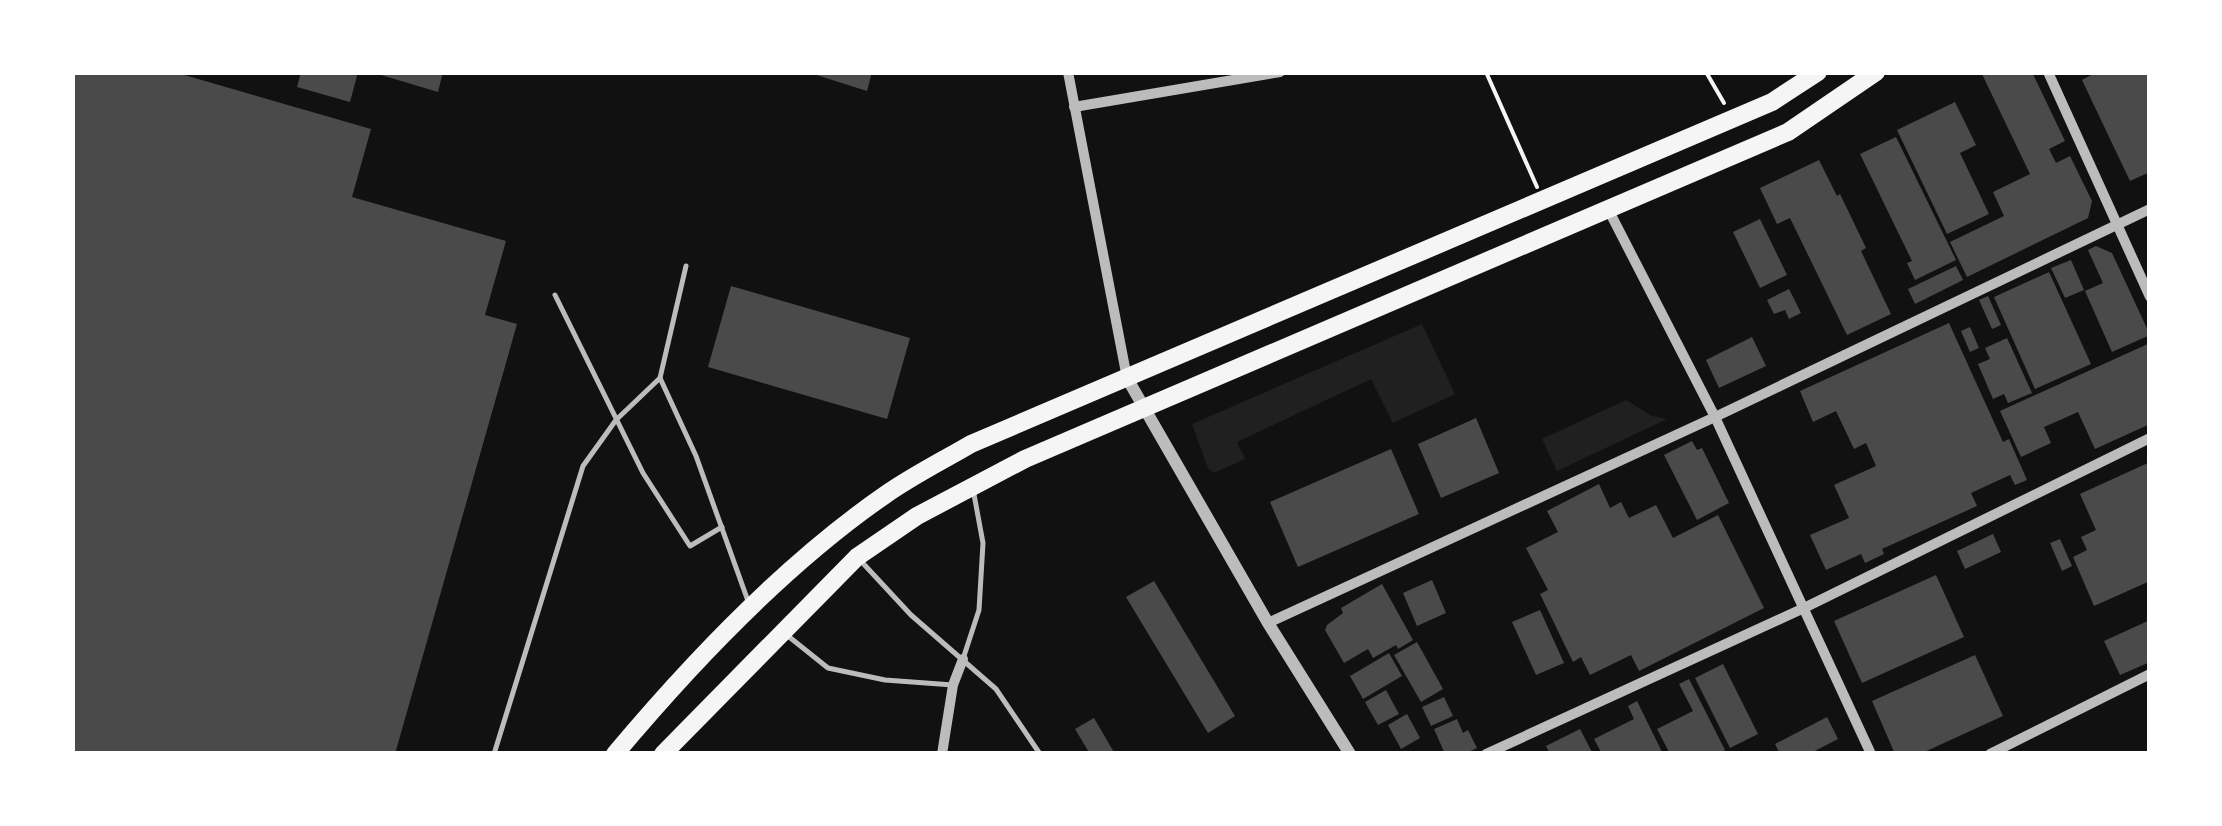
<svg xmlns="http://www.w3.org/2000/svg" width="2222" height="826" font-family="'Asap Condensed',sans-serif">
  <rect width="100%" height="100%" fill="#111"/>
  <g fill="#202020">
    <polygon points="1422,324 1455,394 1393,423 1371,379 1237,442 1245,459 1214,473 1208,468 1192,424"/>
    <polygon points="1626,400 1652,416 1667,419 1557,471 1542,439"/>
  </g>
  <g fill="#4a4a4a">
    <polygon points="72,72 174,72 371,129 352,197 506,241 485,315 517,324 395,754 72,754"/>
    <polygon points="301,72 358,72 350,102 297,87"/>
    <polygon points="371,72 443,72 438,92"/>
    <polygon points="807,72 872,72 867,91"/>
    <polygon points="1981,72 2032,72 2065,141 2049,149 2056,163 2070,156 2092,201 2088,218 1967,277 1950,242 2004,216 1993,192 2030,174"/>
    <polygon points="2097,72 2150,72 2150,172 2130,181 2082,80"/>
    <polygon points="1955,102 1976,145 1960,153 1989,214 1947,234 1897,130"/>
    <polygon points="1896,137 1956,260 1915,280 1907,263 1912,261 1860,154"/>
    <polygon points="1819,160 1837,196 1840,194 1866,248 1861,251 1891,314 1847,335 1790,218 1777,224 1760,188"/>
    <polygon points="1760,219 1787,275 1760,288 1733,232"/>
    <polygon points="2096,246 2112,253 2150,335 2112,352 2085,291 2103,283 2088,250"/>
    <polygon points="2071,260 2084,290 2065,298 2051,268"/>
    <polygon points="1956,266 1963,280 1915,304 1908,289"/>
    <polygon points="2049,272 2091,364 2035,389 1994,297"/>
    <polygon points="731,286 910,338 887,419 708,367"/>
    <polygon points="1789,289 1801,313 1789,319 1785,310 1774,314 1767,300"/>
    <polygon points="1988,296 2001,325 1992,329 1979,300"/>
    <polygon points="1949,323 2003,442 2009,439 2027,480 2015,485 2010,475 1971,493 1977,506 1882,549 1884,554 1865,563 1861,554 1826,570 1810,535 1849,518 1834,485 1876,466 1866,443 1854,449 1836,411 1813,422 1800,391"/>
    <polygon points="1970,327 1979,348 1970,352 1961,331"/>
    <polygon points="1752,337 1766,366 1719,388 1706,360"/>
    <polygon points="2007,338 2032,393 2008,403 2004,394 1993,399 1978,364 1990,359 1985,348"/>
    <polygon points="2150,343 2150,424 2095,449 2078,412 2044,427 2051,443 2021,457 2000,411"/>
    <polygon points="1476,418 1499,473 1441,498 1418,444"/>
    <polygon points="1692,441 1697,450 1702,448 1729,503 1697,520 1664,455"/>
    <polygon points="1391,449 1419,514 1298,567 1270,502"/>
    <polygon points="2150,462 2150,581 2094,606 2073,557 2087,550 2081,537 2096,530 2080,494"/>
    <polygon points="1599,484 1610,508 1621,502 1629,518 1656,505 1673,538 1718,515 1764,608 1639,671 1631,655 1590,675 1581,657 1573,662 1540,594 1548,590 1526,548 1558,532 1547,511"/>
    <polygon points="1993,534 2001,552 1965,569 1957,551"/>
    <polygon points="2060,539 2072,566 2062,571 2050,543"/>
    <polygon points="1936,575 1964,637 1862,683 1834,621"/>
    <polygon points="1432,580 1446,613 1417,626 1403,593"/>
    <polygon points="1154,581 1235,716 1208,733 1126,597"/>
    <polygon points="1382,584 1413,640 1398,649 1396,645 1373,658 1368,649 1344,663 1325,630 1327,625 1343,613 1341,608"/>
    <polygon points="1540,610 1564,663 1536,675 1512,622"/>
    <polygon points="2150,620 2150,662 2120,675 2104,641"/>
    <polygon points="1417,642 1443,689 1421,702 1394,655"/>
    <polygon points="1389,653 1402,676 1363,699 1350,676"/>
    <polygon points="1975,655 2003,716 1920,754 1895,754 1872,701"/>
    <polygon points="1723,664 1758,734 1730,748 1695,678"/>
    <polygon points="1689,679 1725,750 1719,754 1670,754 1657,729 1693,711 1679,684"/>
    <polygon points="1386,690 1399,714 1378,725 1365,702"/>
    <polygon points="1444,697 1453,716 1431,726 1422,707"/>
    <polygon points="1637,701 1663,754 1602,754 1594,739 1634,719 1628,706"/>
    <polygon points="1407,714 1420,738 1401,749 1388,725"/>
    <polygon points="1827,717 1838,739 1809,754 1780,754 1775,744"/>
    <polygon points="1094,718 1115,754 1090,754 1075,729"/>
    <polygon points="1457,719 1463,733 1468,730 1477,748 1464,754 1445,754 1434,729"/>
    <polygon points="1580,729 1593,754 1550,754 1546,746"/>
  </g>
  <g fill="none" stroke-linecap="round" stroke-linejoin="round">
    <g stroke="#f5f5f5" stroke-width="4">
      <polyline points="1486,72 1537,187"/>
      <polyline points="1706,72 1724,103"/>
    </g>
    <g stroke="#bcbcbc" stroke-width="5">
      <polyline points="686,266 660,378 696,456 748,601"/>
      <polyline points="555,295 643,473 690,546 722,527"/>
      <polyline points="859,559 911,615 996,689 1040,754"/>
      <polyline points="788,636 828,668 885,680 953,685"/>
      <polyline points="963,659 979,610 983,543 973,489"/>
      <polyline points="494,754 583,466 616,420 660,378"/>
    </g>
    <g stroke="#bcbcbc" stroke-width="10">
      <polyline points="1068,72 1127,378"/>
      <polyline points="2048,72 2150,297"/>
      <polyline points="1074,107 1280,72"/>
      <polyline points="1608,209 1715,417 1871,754"/>
      <polyline points="1268,623 1715,417 2150,209"/>
      <polyline points="942,754 953,685 963,659"/>
      <polyline points="1486,754 1804,608 2150,438"/>
      <polyline points="1990,754 2150,674"/>
    </g>
    <polyline stroke="#bcbcbc" stroke-width="12" points="1127,378 1268,623 1350,754"/>
    <g stroke="#f5f5f5" stroke-width="18">
      <path d="M615,754C693,661 785,564 885,495C912,476 942,461 971,444L1772,102L1818,72"/>
      <polyline points="663,754 857,557 917,516 1025,459 1788,132 1876,72"/>
    </g>
  </g>
  <rect width="2222" height="826" fill="none" stroke="#ffffff" stroke-width="150"/>
</svg>
